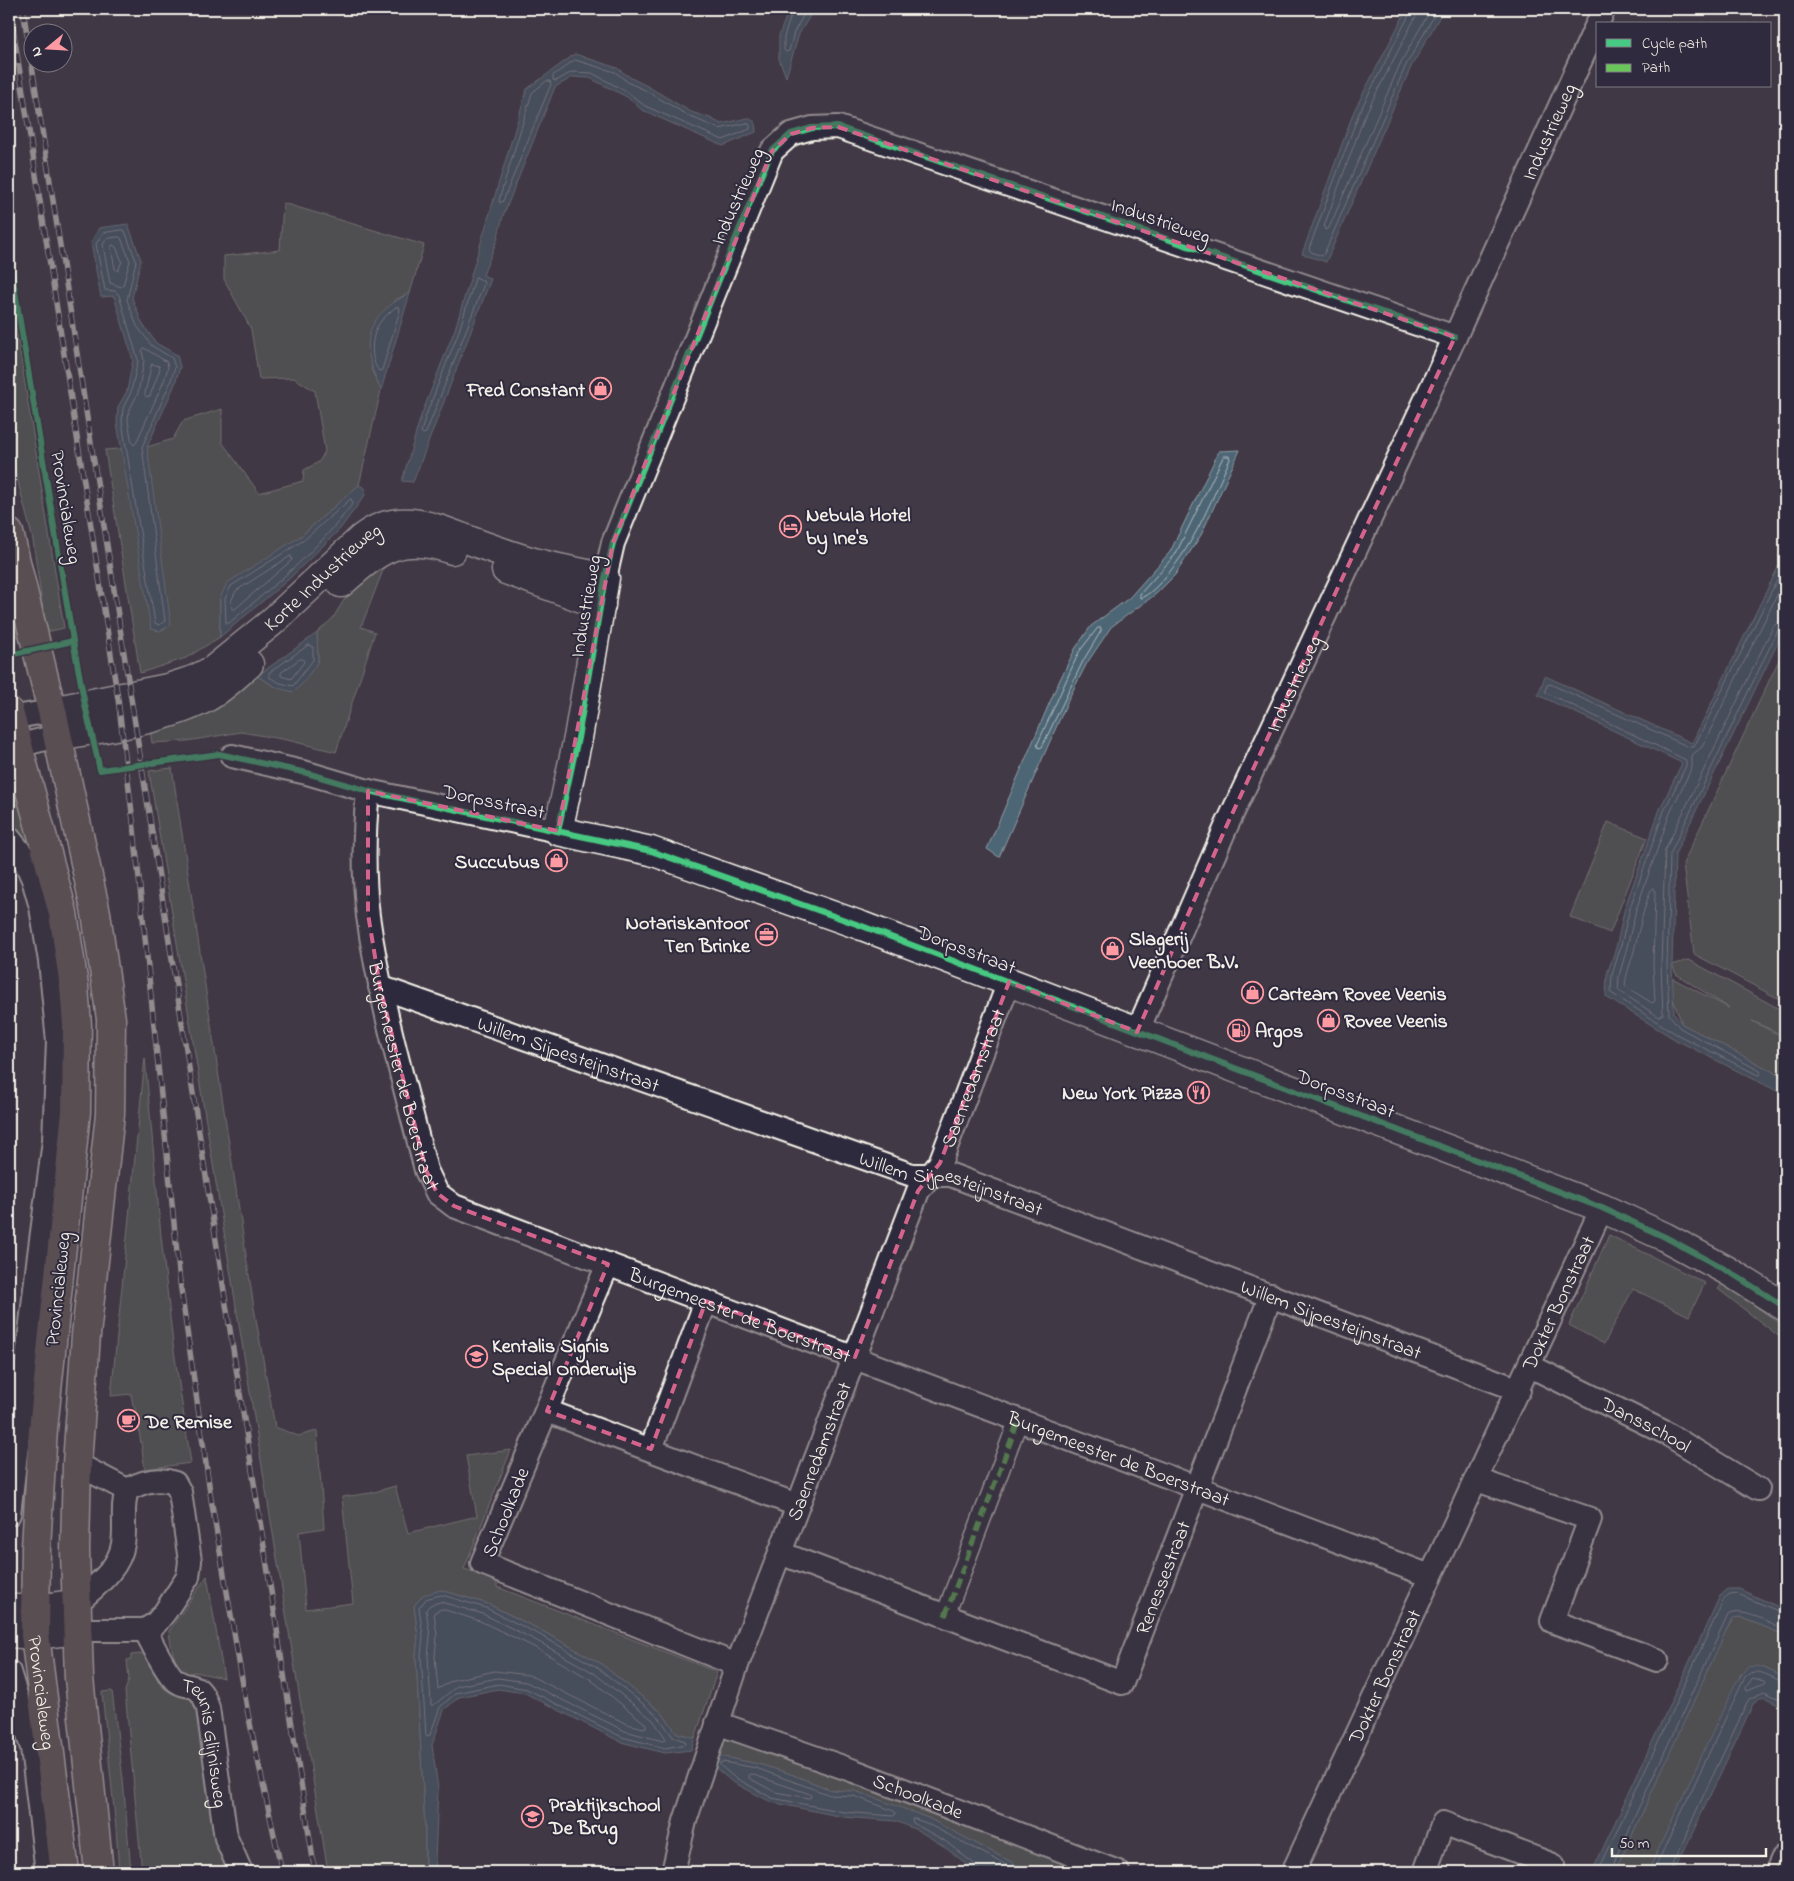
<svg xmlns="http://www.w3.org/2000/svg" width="1794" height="1881" font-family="'Indie Flower',sans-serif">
  <rect width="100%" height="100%" fill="#423946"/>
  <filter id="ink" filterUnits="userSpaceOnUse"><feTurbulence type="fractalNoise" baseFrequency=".02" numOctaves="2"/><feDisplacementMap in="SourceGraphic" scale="10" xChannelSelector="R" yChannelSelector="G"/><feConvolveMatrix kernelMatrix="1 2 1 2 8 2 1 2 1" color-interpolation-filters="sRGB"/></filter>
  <g filter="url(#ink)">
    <g fill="#606b5f" stroke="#aaaea4">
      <polygon points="283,203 424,245 410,293 395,300 371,369 381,390 359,485 301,536 220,598 220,637 186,658 140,673 105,450 147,447 173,439 183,421 222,409 222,442 259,493 303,481 304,470 319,462 325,451 315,391 294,378 259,379 251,329 224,279 224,256 280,250"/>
      <polygon points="9,294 14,315 64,628 46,632 33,540 9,447"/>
      <polygon points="387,560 361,627 375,632 336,752 287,740 241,732 187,741 152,743 150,730 208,708 257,676 278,688 318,661 317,633 333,618 344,600 365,576"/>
      <polygon points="9,575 23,634 10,638 9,635"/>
      <polygon points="1785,647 1785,1002 1694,954 1683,864"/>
      <polygon points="172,768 254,1308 275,1427 298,1436 317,1431 324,1528 299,1532 306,1609 353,1603 342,1497 371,1493 395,1486 408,1533 477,1516 466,1456 511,1450 464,1569 497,1579 497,1587 717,1672 695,1738 677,1733 661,1712 600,1663 542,1631 488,1604 441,1590 414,1606 418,1636 416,1656 425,1828 425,1866 423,1872 328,1872 149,771"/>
      <path d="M9,779C23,790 32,840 37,859L9,828Z"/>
      <polygon points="1608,822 1647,838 1610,933 1570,917"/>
      <polygon points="1689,960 1785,1012 1785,1036 1752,1021 1785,1038 1785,1078 1682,1024 1671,993 1672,978 1729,1008 1676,974 1672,965"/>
      <polygon points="145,1058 161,1236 173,1344 191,1463 145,1469 136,1411 133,1405 131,1394 111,1396"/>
      <polygon points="1609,1235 1705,1283 1689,1316 1633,1289 1604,1344 1569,1325"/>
      <polygon points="1723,1283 1785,1327 1785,1341 1718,1289"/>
      <path d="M207,1576L224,1678L195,1672L186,1674C173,1665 171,1646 169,1631Z"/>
      <polygon points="1734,1617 1740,1617 1785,1635 1785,1678 1764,1668 1741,1674 1648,1872 1615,1872 1725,1632"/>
      <path d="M150,1653C153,1664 155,1682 165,1689C178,1699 187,1689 197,1708L230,1872H142L125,1691L129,1679L127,1660L131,1659V1655Z"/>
      <polygon points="112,1691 123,1780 131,1872 119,1872 116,1828 102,1692"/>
      <polygon points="731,1734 1090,1872 1030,1872 928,1818 855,1791 831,1790 788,1773 758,1764 714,1755 720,1736"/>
    </g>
    <g fill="#4d6676" stroke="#909ea4">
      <polygon points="789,9 814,9 799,34 786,77 779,59 779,36"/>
      <polygon points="1407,9 1444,9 1411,67 1326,262 1302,254 1354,111"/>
      <polygon points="575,54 617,68 631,78 647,86 691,112 710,118 721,124 748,118 755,122 756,132 723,146 642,110 627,97 590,78 573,77 555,87 503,216 497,240 483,275 491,279 413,482 402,481 421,416 455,329 527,89"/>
      <polygon points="128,224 141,260 132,298 142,323 156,343 177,355 180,367 175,384 147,447 171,625 160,631 151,629 117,422 118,407 127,391 133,360 114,296 101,297 91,242 99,228"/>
      <path d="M410,293L381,390C360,344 362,318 410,293Z"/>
      <polygon points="1240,450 1201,535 1175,575 1156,594 1111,627 1087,663 1069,698 999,857 987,849 1055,690 1075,649 1091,626 1129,598 1170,552 1219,451"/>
      <polygon points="359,485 365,488 365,495 340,529 289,579 220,637 220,598 227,583 301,536"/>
      <polygon points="1785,553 1785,628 1675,854 1672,965 1674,1013 1682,1024 1785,1078 1785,1095 1676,1040 1606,997 1607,974 1616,948 1625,907 1660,809 1682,763 1538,695 1545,676 1692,743"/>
      <polygon points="317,633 318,661 304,682 294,692 278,688 257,676"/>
      <polygon points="1728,1589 1739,1589 1785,1610 1785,1635 1740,1617 1732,1618 1615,1872 1592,1872 1720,1596"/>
      <polygon points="441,1590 488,1604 542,1631 600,1663 661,1712 677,1733 695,1738 691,1750 665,1753 621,1742 525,1693 498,1689 459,1697 444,1710 432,1745 438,1789 435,1860 437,1872 423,1872 425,1866 425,1828 416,1656 418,1636 414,1606 423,1595"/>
      <polygon points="1754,1666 1764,1668 1785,1678 1785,1707 1763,1696 1754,1702 1674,1872 1648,1872 1734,1686 1747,1667"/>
      <polygon points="714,1755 758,1764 788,1773 831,1790 855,1791 894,1805 928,1818 1030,1872 977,1872 942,1845 919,1831 896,1821 843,1817 771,1802 731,1781 711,1764"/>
    </g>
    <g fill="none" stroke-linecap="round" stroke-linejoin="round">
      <g stroke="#b1b9ba" stroke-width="1">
        <polyline points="793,9 784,37 784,50 786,52 789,51 794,32 807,9"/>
        <polyline points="1411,9 1410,13 1359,113 1309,249 1311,252 1322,256 1324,254 1406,65 1438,9"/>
        <polyline points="1417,9 1416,16 1365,115 1324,226 1325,230 1329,228 1401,62 1431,9"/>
        <polygon points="575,60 615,72 629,83 645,90 689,116 719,129 747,123 750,125 750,129 723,140 645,106 629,93 592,73 572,72 556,81 553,80 553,76"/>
        <polygon points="547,81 550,81 551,84 503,201 500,203 499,200 532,93"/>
        <polygon points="123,230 125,231 136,261 127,300 137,326 152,346 172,358 175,367 170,383 142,447 165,621 159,625 155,623 122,422 123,408 131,392 138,360 119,295 115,291 105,290 96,244 103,233"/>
        <polygon points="119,237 121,238 130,261 123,285 121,287 110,283 103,245 106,239"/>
        <polygon points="113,245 116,247 122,261 118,271 115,269 111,248"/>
        <polygon points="476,277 483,281 484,284 426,433 423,434 421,432 425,418 459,331"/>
        <path d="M396,307H399L400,310L382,370L379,371C369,359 371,333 381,321C385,316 391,311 396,307Z"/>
        <polygon points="144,348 167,362 168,367 164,381 136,443 134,445 132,443 128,421 129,411 138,393 144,361 142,351"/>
        <polygon points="152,364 159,366 160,369 150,396 147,397 145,395"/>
        <path d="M1224,456H1229L1230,459C1210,503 1193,549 1158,585C1153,590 1147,596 1140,598V594L1175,555Z"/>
        <path d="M351,499L353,503C319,550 273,586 229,623H226L225,599L231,586L304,540Z"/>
        <polygon points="291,556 292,560 235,609 232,609 231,601 236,591"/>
        <polyline points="1785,564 1694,747 1689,747 1550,684 1547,685 1545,691 1547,693 1686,760 1686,766 1664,811 1630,908 1620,949 1612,975 1611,993 1678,1035 1758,1075 1761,1074 1760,1071 1680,1028 1669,1015 1667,965 1670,854 1778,630 1785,627"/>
        <polyline points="1785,579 1702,747 1692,755 1692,767 1670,813 1636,910 1626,951 1619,976 1618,990 1659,1017 1663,1014 1661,965 1665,850 1773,627 1778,622 1785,621"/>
        <polygon points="1098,628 1101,628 1101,631 1083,661 1042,747 1039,748 1037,745 1079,652"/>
        <polygon points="309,645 313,647 313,660 293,686 280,683 269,677 269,673"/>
        <polygon points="300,659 303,659 304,662 291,679 281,676 281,673"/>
        <path d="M1653,888L1655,891L1653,965L1655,1001L1652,1003L1625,986C1626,973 1631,963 1634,951C1639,930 1643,910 1651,890Z"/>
        <polygon points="442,1595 486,1608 540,1635 597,1667 658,1716 673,1737 685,1741 686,1744 665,1748 622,1737 527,1689 499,1684 456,1693 440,1707 430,1735 426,1736 421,1656 423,1636 419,1608 426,1599"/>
        <polygon points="441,1602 483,1614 537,1641 594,1673 653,1720 665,1737 665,1740 663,1741 625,1731 526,1682 498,1678 457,1686 434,1705 431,1705 428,1656 430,1636 426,1610 430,1605"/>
        <polygon points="442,1609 480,1621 534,1647 590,1679 646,1724 646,1727 644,1728 627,1724 529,1675 495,1671 453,1680 438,1689 435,1656 437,1635 434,1613"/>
        <polygon points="1753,1678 1764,1681 1765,1684 1747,1691 1746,1688"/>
        <polygon points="723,1762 756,1768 830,1795 854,1796 894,1811 896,1814 893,1816 844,1812 772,1798 734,1777 720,1765 720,1763"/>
        <polygon points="751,1774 810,1794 811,1797 809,1798 775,1792 749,1778 749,1776"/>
        <polyline points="980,1872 977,1866 945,1841 913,1823 912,1819 915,1819 926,1823 1020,1872"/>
        <polyline points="1598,1872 1724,1599 1730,1595 1738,1594 1785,1614"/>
        <path d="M1611,1872L1634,1818L1728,1615C1740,1606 1773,1624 1785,1630"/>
        <path d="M1653,1872L1745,1677C1757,1664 1772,1680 1785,1682"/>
        <polyline points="1670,1872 1698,1807 1749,1699 1764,1692 1785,1701"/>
      </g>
      <defs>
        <polyline id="pedestrian" points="945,1616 1019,1419"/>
        <g id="minor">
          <polyline points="605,578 613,543 772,151 791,134 812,128 838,127 1455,337"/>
          <polyline points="9,718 52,711"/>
          <polyline points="9,748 57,736"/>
          <polyline points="232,756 307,773 368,791 558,831"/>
          <path id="s1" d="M368,791C364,831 363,875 368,916C380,1002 405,1086 426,1170L437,1193L454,1206L1430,1576"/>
          <polyline points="9,838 22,854 33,879 41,907 50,961 58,1041 54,1141 38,1263 9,1514"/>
          <path id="s2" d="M380,987L912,1175H951L1519,1390"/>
          <path id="s3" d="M1137,1032L1226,827L1455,337L1604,9"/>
          <polyline points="608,1264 482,1563 737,1665"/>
          <path id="s4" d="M1530,1366L1664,1432L1758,1489"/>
          <polyline points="547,1411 797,1505"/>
          <polyline points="651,1449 706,1301"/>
          <polyline points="77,1464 127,1490"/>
          <polyline points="1477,1480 1590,1519 1552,1621 1657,1660"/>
          <path id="s5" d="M780,1553L1122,1683L1271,1295"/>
          <path d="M76,1604C94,1587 119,1570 123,1544C126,1526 121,1507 127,1490C143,1481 158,1477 175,1483L180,1492L190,1561L188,1577L165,1612L156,1623L145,1630H76"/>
          <path id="s6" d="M145,1630C152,1643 163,1667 172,1677C188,1694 198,1675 208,1708L226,1838L241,1872"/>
          <polyline points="9,1672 32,1748 47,1872"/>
          <path id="s7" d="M717,1723L854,1771L1118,1872"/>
          <path id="s8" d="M673,1872L685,1821L737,1665L918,1191L940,1163L1009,982"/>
          <path id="s9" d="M1293,1872L1602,1208"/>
          <polyline points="1425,1872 1443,1823 1553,1865"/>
          <polyline points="1777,1872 1785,1854"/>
        </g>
        <g id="tertiary">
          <polyline points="506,570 601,605"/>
          <path d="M341,583C378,550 401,531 452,550"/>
          <path id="s10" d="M52,711L168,688L193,680L213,670L272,622L362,538C397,511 429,525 466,539C484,546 502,552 520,558C547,567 577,571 605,578L578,738L558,831L651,851L862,926L1602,1208L1665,1237L1728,1271L1785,1307"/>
          <path d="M57,736C102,729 168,719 206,698C222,689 235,676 249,664"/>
          <polyline points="9,1609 35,1609 76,1604"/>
          <polyline points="9,1633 35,1635 76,1630"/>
        </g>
        <g id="primary">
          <polyline points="9,533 52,711 96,913 111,1019 110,1114 86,1335 77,1464 75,1550 79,1678 99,1872"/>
          <path id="s11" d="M9,712L63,913L74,986L77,1025L76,1112L43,1429L36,1548L35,1635L65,1872"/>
        </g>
      </defs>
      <use href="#pedestrian" stroke="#f4f1e8" stroke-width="21"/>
      <use href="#minor" stroke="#f4f1e8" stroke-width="26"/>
      <use href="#tertiary" stroke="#f4f1e8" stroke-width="31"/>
      <use href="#primary" stroke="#f4f1e8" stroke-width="31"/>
      <use href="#pedestrian" stroke="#2f2a3d" stroke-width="18"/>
      <use href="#minor" stroke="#2f2a3d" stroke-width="22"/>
      <use href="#tertiary" stroke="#2f2a3d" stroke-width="28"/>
      <use href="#primary" stroke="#776864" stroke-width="28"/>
      <defs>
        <g id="rail">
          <polyline points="10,9 118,699 134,829 180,1282 211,1499 248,1714 282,1872"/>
          <polyline points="23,9 315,1872"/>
        </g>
      </defs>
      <use href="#rail" stroke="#f4f1e8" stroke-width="5.5"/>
      <use href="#rail" stroke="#2f2a3d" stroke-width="4" stroke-dasharray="11" stroke-linecap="butt"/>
      <g stroke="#6ac65a" stroke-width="5" stroke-dasharray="10 5" stroke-linecap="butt">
        <polyline points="945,1616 1019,1419"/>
        <polyline points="1777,1872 1785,1854"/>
      </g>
      <defs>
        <g id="cycleway">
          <polyline points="9,248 14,285 73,641 85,705 100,770 219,754 307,773 368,791 651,851 862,926 1602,1208 1665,1237 1728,1271 1785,1307"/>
          <polyline points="9,655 73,641"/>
          <polyline points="558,831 578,738 605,578 613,543 760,178 772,151 791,134 812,128 838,127 1455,337"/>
        </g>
      </defs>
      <use href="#cycleway" stroke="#2f2a3d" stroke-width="9"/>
      <use href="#cycleway" stroke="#46c982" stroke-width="6"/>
    </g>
  </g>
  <path d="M0 0H1794V1881H0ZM838,127L1455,337L1226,827L1137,1032L1009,982L940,1163L918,1191L855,1357L706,1301L651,1449L547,1411L608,1264L454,1206L437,1193L426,1170L380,987L368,914V791L558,831L613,543L772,151L791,134L812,128Z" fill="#423946" fill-opacity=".55" fill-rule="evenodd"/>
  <path fill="none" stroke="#d4648c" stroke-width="4" stroke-dasharray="10 6" stroke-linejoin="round" d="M838,127L1455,337L1226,827L1137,1032L1009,982L940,1163L918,1191L855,1357L706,1301L651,1449L547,1411L608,1264L454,1206L437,1193L426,1170L380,987L368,914V791L558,831L613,543L772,151L791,134L812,128Z"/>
  <defs>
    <symbol id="shop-ring" viewBox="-11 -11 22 22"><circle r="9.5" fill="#2f2a3d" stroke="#ff9aa2" stroke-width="1.5"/><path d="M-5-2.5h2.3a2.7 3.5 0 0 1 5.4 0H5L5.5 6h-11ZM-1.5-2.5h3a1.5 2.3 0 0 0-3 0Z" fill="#ff9aa2"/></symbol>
    <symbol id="hotel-ring" viewBox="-11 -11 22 22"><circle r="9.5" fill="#2f2a3d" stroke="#ff9aa2" stroke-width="1.5"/><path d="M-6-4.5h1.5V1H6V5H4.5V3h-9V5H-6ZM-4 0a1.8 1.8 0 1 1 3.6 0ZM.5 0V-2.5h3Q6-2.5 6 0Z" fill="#ff9aa2"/></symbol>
    <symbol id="office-ring" viewBox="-11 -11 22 22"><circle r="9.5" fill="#2f2a3d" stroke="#ff9aa2" stroke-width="1.5"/><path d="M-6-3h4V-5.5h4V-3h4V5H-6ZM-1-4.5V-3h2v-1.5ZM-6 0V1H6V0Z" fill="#ff9aa2"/></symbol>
    <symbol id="fuel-ring" viewBox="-11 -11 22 22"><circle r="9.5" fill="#2f2a3d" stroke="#ff9aa2" stroke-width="1.5"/><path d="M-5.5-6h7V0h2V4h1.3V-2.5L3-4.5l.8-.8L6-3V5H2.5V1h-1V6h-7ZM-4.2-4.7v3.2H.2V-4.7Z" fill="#ff9aa2"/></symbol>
    <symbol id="restaurant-ring" viewBox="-11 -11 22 22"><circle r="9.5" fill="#2f2a3d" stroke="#ff9aa2" stroke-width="1.5"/><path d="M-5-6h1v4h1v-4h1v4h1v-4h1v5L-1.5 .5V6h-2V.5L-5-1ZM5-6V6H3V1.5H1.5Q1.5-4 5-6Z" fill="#ff9aa2"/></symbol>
    <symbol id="school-ring" viewBox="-11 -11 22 22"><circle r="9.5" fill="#2f2a3d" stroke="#ff9aa2" stroke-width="1.5"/><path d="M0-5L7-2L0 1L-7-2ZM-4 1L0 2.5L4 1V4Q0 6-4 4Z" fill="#ff9aa2"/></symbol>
    <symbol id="cafe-ring" viewBox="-11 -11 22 22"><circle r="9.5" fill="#2f2a3d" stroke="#ff9aa2" stroke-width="1.5"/><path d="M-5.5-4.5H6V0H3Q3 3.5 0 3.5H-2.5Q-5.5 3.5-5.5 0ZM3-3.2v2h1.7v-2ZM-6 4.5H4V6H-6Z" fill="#ff9aa2"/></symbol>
  </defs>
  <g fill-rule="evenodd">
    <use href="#shop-ring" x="588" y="376" width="25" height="25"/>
    <use href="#hotel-ring" x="778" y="514" width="25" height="25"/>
    <use href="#shop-ring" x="544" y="848" width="25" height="25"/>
    <use href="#office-ring" x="754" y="922" width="25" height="25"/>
    <use href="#shop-ring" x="1100" y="936" width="25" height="25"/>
    <use href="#shop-ring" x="1240" y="980" width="25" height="25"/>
    <use href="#shop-ring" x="1316" y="1008" width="25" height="25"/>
    <use href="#fuel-ring" x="1226" y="1018" width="25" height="25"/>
    <use href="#restaurant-ring" x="1186" y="1080" width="25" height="25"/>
    <use href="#school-ring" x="464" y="1344" width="25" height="25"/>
    <use href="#cafe-ring" x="116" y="1408" width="25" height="25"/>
    <use href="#school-ring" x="520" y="1804" width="25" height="25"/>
  </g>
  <g text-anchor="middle" stroke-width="4" stroke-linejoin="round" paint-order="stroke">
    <g font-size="20" fill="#f4f1e8" stroke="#2f2a3d">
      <text dy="7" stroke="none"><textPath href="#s3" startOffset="990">Industrieweg</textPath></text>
      <text transform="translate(737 196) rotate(-66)" y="7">Industrieweg</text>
      <text transform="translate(1161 220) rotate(19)" y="7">Industrieweg</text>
      <text transform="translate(67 507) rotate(81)" y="7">Provincialeweg</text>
      <text dy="7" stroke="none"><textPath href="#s10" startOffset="311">Korte Industrieweg</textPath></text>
      <text transform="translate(585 606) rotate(-80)" y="7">Industrieweg</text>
      <text dy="7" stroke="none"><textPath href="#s3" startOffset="382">Industrieweg</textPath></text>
      <text transform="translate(494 801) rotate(12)" y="7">Dorpsstraat</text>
      <text transform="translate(967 949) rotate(21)" y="7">Dorpsstraat</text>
      <text dy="7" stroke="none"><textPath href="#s2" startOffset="200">Willem Sijpesteijnstraat</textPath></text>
      <text dy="7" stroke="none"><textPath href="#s1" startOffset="289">Burgemeester de Boerstraat</textPath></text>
      <text dy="7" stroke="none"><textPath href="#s8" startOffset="851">Saenredamstraat</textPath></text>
      <text transform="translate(1346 1093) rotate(21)" y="7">Dorpsstraat</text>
      <text dy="7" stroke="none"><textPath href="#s2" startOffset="605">Willem Sijpesteijnstraat</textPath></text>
      <text transform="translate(57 1289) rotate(-84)" y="7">Provincialeweg</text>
      <text dy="7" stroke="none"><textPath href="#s9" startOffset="628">Dokter Bonstraat</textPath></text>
      <text dy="7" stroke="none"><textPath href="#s1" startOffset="739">Burgemeester de Boerstraat</textPath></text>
      <text dy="7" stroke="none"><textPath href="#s2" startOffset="1010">Willem Sijpesteijnstraat</textPath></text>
      <text dy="7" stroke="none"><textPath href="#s4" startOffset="130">Dansschool</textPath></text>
      <text dy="7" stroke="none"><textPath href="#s8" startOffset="446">Saenredamstraat</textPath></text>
      <text dy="7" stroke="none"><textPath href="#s1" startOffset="1144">Burgemeester de Boerstraat</textPath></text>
      <text transform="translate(505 1512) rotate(-68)" y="7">Schoolkade</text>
      <text dy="7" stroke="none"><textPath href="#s5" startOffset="479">Renessestraat</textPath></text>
      <text dy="7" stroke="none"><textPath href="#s9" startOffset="216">Dokter Bonstraat</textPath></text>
      <text dy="7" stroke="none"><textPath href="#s11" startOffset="991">Provincialeweg</textPath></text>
      <text dy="7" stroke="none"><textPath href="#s6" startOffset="136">Teunis Glijnisweg</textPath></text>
      <text dy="7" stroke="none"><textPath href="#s7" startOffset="214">Schoolkade</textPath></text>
    </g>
    <g font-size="20" font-weight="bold" fill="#f4f1e8" stroke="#2f2a3d" text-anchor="start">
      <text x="585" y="396" text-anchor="end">Fred Constant</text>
      <text x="806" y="521">Nebula Hotel<tspan x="806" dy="23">by Ine's</tspan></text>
      <text x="540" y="868" text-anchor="end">Succubus</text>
      <text x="750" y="929" text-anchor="end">Notariskantoor<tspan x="750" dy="23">Ten Brinke</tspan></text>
      <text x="1129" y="945">Slagerij<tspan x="1129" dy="23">Veenboer B.V.</tspan></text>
      <text x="1268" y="1000">Carteam Rovee Veenis</text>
      <text x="1344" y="1027">Rovee Veenis</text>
      <text x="1255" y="1037">Argos</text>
      <text x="1183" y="1099" text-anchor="end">New York Pizza</text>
      <text x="492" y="1352">Kentalis Signis<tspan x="492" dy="23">Special Onderwijs</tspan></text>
      <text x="145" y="1428">De Remise</text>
      <text x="549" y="1811">Praktijkschool<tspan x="549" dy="23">De Brug</tspan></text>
    </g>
  </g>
  <rect width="1794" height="1881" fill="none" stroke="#2f2a3d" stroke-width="30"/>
  <rect x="15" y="15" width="1764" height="1851" fill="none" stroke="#f4f1e8" stroke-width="2" filter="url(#ink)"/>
  <rect x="1596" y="22" width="175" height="65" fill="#2f2a3d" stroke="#7e7a81"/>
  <rect x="1606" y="39" width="25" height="8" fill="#46c982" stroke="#7e7a81"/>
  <text x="1642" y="48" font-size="15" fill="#f4f1e8">Cycle path</text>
  <rect x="1606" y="64" width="25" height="8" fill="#6ac65a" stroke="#7e7a81"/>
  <text x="1642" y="72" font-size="15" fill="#f4f1e8">Path</text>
  <g transform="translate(48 48) rotate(252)"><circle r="24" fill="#2f2a3d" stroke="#7e7a81"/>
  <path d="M0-4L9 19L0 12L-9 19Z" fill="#ff9aa2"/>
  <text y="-8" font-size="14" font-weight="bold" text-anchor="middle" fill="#f4f1e8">N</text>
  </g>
  <path d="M1612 1848v8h154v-8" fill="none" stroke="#f4f1e8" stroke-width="2.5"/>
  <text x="1619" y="1848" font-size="15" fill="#f4f1e8" stroke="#2f2a3d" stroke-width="4" paint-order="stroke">50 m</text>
</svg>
